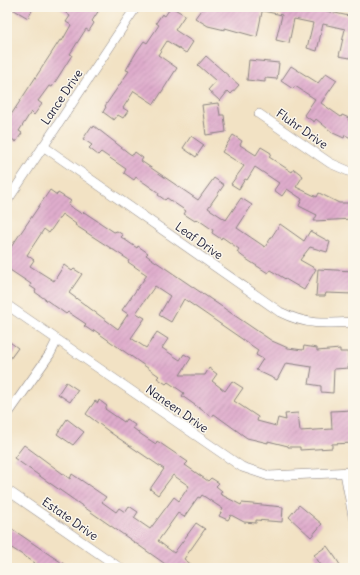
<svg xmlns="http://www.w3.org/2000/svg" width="360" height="575" font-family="Delius,sans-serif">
  <defs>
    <pattern id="building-hatch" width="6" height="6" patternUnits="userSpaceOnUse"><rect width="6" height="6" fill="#dfaccc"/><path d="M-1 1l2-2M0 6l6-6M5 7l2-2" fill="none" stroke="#bf94b0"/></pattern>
  </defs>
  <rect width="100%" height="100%" fill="#fbf7ec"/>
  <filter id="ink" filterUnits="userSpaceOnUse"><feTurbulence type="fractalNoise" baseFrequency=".025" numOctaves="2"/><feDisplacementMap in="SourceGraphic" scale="8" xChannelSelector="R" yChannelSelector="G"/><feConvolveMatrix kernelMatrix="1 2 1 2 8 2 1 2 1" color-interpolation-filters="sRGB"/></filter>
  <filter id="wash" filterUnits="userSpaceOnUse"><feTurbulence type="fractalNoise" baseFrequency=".012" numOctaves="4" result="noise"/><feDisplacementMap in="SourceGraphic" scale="16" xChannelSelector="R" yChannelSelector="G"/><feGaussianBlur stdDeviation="0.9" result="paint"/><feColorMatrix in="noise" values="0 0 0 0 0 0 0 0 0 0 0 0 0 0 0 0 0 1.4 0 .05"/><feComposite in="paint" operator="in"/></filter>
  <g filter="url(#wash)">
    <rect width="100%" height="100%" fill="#f2e2c4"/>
    <g id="blocks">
      <g fill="url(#building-hatch)" fill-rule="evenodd">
        <polygon points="9,7 34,7 28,18"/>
        <polygon points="58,7 101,7 92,21 94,23 89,31 86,29 70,54 72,55 52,87 49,86 38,101 42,104 34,115 31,112 19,131 22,133 16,142 12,139 7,147 7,121 60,40 62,41 71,25 66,22 70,16"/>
        <polygon points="171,7 185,15 175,30 193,42 186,53 167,41 158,55 177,68 154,104 134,91 123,108 128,111 123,118 118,115 114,120 103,112 106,107 105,106 129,71 126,70 137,51 144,41 147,43 159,25 156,23 162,14 165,16"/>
        <polygon points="203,7 312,7 312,8 349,16 350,12 353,12 353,45 350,58 339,56 345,29 323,24 317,51 307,48 313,23 294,19 289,43 276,40 282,15 263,11 263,7 257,37 225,28 225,30 208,26 195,18"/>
        <polygon points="206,56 239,85 231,94 228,91 220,101 208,90 216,81 198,65"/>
        <polygon points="249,60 279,63 277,79 265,78 265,82 247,80"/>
        <polygon points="291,66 318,83 326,73 337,80 321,103 341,117 342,115 349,118 348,120 353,122 353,139 345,135 344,138 333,133 316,119 314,122 304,115 315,99 295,86 293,89 281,81"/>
        <polygon points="218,103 220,115 224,115 226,132 206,135 202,105"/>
        <polygon points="94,126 130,154 133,155 135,152 143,158 141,161 198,200 214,178 224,185 208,208 226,220 241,198 252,205 237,228 265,247 280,224 304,241 310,231 330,242 327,252 310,247 300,260 316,269 304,290 270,270 268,273 246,259 237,252 239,249 222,237 221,239 212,233 213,230 197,219 195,221 184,214 186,211 167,198 165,200 158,195 159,193 136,177 134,180 124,173 126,169 101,152 98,155 89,148 92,145 83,139 91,127 93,128"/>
        <polygon points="233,135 242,141 240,145 256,155 261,147 271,153 269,157 292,172 294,169 303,176 296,187 317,197 319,193 339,203 353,203 353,219 314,221 317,215 299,206 302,199 287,189 282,196 274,190 279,183 255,167 247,180 245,179 239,189 231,184 244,166 222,152"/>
        <polygon points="191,136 204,145 196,157 183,148"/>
        <path d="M50,190L57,195L58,193L71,201L68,205L82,214L84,212L114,232L117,231L123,235L121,237L137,248L138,246L148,253L146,255L272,341L288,348L303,350L304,346L317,348V351L340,349V352H348L349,368L334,369L333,393L321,392V386L309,384L312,367L286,363L277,380L256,370L263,359L256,355L258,350L184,299L171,322L159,315L170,296L155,286L136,313L145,318L131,338L146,348L157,332L168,339L162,348L180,360L184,354L191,358L180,375H205L209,368L217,374L212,381L225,391L232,381L243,388L234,401L258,417L257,421L276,426L278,418L286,420L285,414L298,413L300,431L332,429L331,411L353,410V443L332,444V448L300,450V447H288V446L268,441V443L247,438L214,414L212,417L182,396L184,393L168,382L166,384L157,378L159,376L135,359L94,330L93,332L84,326L86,324L68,312L66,314L35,292L36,290L30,286L31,284L7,268V253ZM62,214L76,224L75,225L129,260L128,262L147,275L122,310L128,314L118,329L69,293L82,274L74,269L72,271L64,265L54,281L30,266L34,260L27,255L44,229L49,233Z"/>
        <polygon points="318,269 353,271 353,294 326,293 325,296 316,296"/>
        <polygon points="7,340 18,348 7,363"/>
        <polygon points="66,382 78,390 70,402 58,394"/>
        <polygon points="99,400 107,406 105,409 124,422 126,419 135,425 133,428 142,435 156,444 157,441 188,462 185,465 208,481 211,478 219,483 216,486 222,491 220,494 241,505 242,503 283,507 282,522 256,520 256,523 244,522 231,515 228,520 219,516 223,509 202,495 200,498 198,497 184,517 178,513 158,541 174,553 196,523 205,529 184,559 196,568 171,568 14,458 24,445 70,479 72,474 106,497 102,502 116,512 119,508 125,512 129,506 138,512 134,518 150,529 174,497 179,501 189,486 173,475 158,495 150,489 164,469 111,433 86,414 95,401 98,403"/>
        <polygon points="67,419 84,432 73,445 57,434"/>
        <polygon points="299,505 322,524 311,537 289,517"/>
        <polygon points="12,529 50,555 70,568 32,568 35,563 7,545 7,537"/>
        <polygon points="327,546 335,557 342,568 323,568 314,555"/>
      </g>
    </g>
  </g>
  <g filter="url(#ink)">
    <use href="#blocks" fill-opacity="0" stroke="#8a8280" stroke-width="1"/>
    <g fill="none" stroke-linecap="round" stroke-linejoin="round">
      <defs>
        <g id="minor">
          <polyline points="259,114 330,163 353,173"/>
          <path d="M43,146L280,312C306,325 324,324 353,322"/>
          <polyline points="7,201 136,7"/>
          <polyline points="7,305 242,467 269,476 353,472"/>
          <polyline points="7,415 50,354 57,340"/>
          <polyline points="345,473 353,516"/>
          <polyline points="7,490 120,568"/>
        </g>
      </defs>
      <use href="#minor" stroke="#8a8280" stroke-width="10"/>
      <use href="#minor" stroke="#fff" stroke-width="9"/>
    </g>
  </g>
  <g text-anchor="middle" stroke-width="3" stroke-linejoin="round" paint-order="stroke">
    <g font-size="12" fill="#22223b" stroke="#fbf7ec">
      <text transform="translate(62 97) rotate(-56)" y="4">Lance Drive</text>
      <text transform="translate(302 129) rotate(35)" y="4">Fluhr Drive</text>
      <text transform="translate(199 241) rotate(35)" y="4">Leaf Drive</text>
      <text transform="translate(177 409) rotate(35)" y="4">Naneen Drive</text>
      <text transform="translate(70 519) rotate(35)" y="4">Estate Drive</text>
    </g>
  </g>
  <rect width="360" height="575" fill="none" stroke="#fbf7ec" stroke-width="24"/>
</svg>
